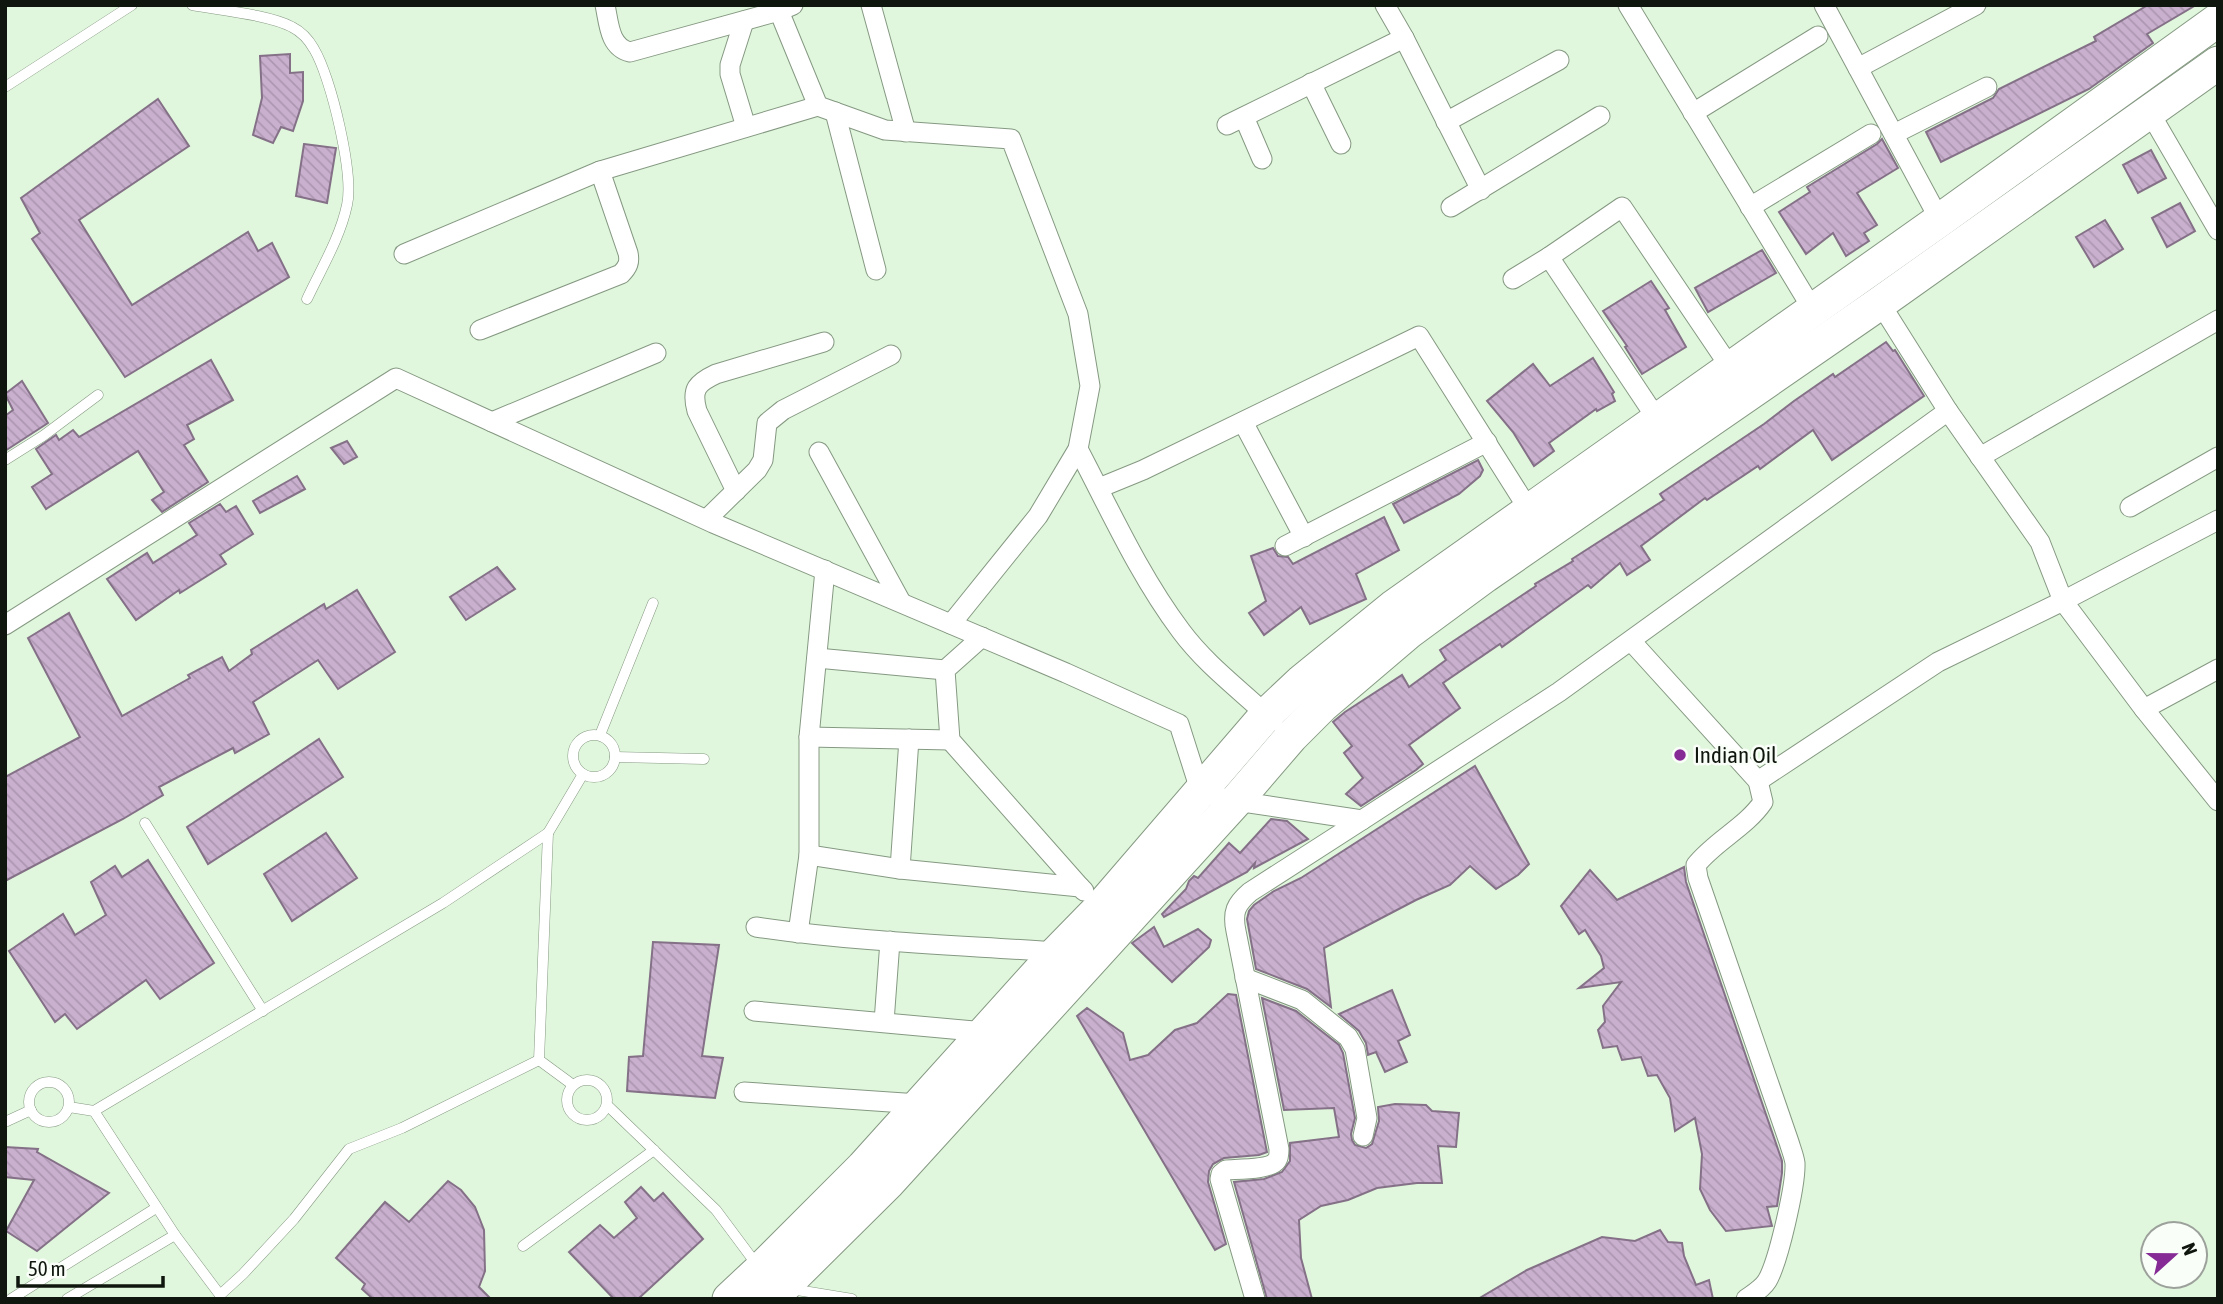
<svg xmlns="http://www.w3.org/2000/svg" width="2223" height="1304" font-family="'Asap Condensed',sans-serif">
  <defs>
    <pattern id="building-back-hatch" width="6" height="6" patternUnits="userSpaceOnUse" patternTransform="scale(1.75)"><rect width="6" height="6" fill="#cab0cf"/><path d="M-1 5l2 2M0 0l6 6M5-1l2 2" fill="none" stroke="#ac97b1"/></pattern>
  </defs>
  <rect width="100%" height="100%" fill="#e1f7dd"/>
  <g fill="url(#building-back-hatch)" stroke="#847187" stroke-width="2">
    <polygon points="2148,5 2196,5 2147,34 2153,43 2089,89 1941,162 1926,132 1993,98 1999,89 2096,41 2094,37"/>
    <polygon points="290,54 290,73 303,72 303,101 293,131 281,127 273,143 253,135 262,98 260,56"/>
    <polygon points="158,99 189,146 79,220 132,305 248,232 258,251 272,243 289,277 125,377 32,239 40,233 21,198"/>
    <polygon points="1882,139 1898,168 1857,193 1877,225 1864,233 1869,241 1846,256 1833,233 1806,254 1779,212 1810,192 1807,187 1877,144"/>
    <polygon points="304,144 336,148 327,203 296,196"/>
    <polygon points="2151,150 2166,178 2138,193 2123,165"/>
    <polygon points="2180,203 2195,231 2167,247 2152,218"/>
    <polygon points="2105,220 2123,249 2094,267 2076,237"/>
    <polygon points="1762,250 1776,273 1708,312 1695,288"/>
    <polygon points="1651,281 1669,308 1665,310 1686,347 1642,374 1625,347 1627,346 1603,311"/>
    <polygon points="1886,342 1893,351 1895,350 1924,396 1832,460 1813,430 1760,469 1758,466 1707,500 1705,498 1641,546 1650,560 1627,575 1620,563 1591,588 1588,585 1502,647 1500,644 1443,683 1460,708 1409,745 1423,764 1416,770 1361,806 1346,794 1363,778 1344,753 1352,746 1333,722 1345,712 1402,675 1409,687 1446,660 1440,650 1536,586 1535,584 1573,561 1572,559 1664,500 1660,494 1764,424 1794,401 1833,374 1835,377"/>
    <polygon points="1593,358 1614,392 1612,394 1615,401 1597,411 1596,409 1549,443 1554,451 1534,466 1513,432 1487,401 1533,364 1550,386"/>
    <polygon points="211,360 233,400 187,425 194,439 184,445 208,482 162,512 152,500 164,492 138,451 46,509 32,487 52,474 36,449 56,435 59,440 73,430 79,437"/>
    <polygon points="22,381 48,423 5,451 5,416 13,410 5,394"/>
    <polygon points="347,441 357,457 344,464 331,448"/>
    <polygon points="1478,460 1483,470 1480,476 1459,494 1404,523 1393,504"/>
    <polygon points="297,476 305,489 260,513 253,501"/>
    <polygon points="220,504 226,512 236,506 253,534 220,555 226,564 180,593 179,590 136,620 107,579 147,553 153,563 197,535 189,523"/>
    <polygon points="1384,517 1399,550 1356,574 1366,599 1310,624 1301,607 1264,635 1249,613 1266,601 1251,556 1273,548 1278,556 1288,557 1293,564"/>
    <polygon points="497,567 515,589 466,620 450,597"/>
    <polygon points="357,590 395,652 338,689 318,660 253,702 269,734 235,753 233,748 159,787 163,795 123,819 5,881 5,777 80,737 28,638 69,613 122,716 190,678 188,675 222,657 229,671 252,654 251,650 324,604 326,609"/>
    <polygon points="319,739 343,777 208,864 187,827"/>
    <polygon points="1475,766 1529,864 1518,875 1496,889 1470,866 1450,885 1416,900 1324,948 1331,1007 1307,989 1256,969 1247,919 1249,911 1254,905 1274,891 1301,878"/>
    <polygon points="1271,819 1287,821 1308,839 1254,868 1255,863 1247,872 1164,917 1162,914 1186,889 1189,881 1194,876 1198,878 1229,843 1240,853"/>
    <polygon points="326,833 357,878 292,921 264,874"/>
    <polygon points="148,860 214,963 160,999 146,980 77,1029 65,1014 55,1022 9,951 63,914 75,935 106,915 91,882 115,866 122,877"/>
    <polygon points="1684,867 1686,882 1782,1161 1782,1173 1777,1206 1767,1207 1772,1226 1726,1231 1710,1210 1700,1189 1702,1154 1695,1118 1675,1131 1670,1098 1657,1075 1648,1076 1641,1057 1622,1060 1617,1046 1603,1048 1598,1030 1605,1022 1603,1006 1621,982 1579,988 1604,968 1601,956 1585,930 1579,934 1561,906 1590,870 1617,900"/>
    <polygon points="1154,927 1164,947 1198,929 1211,940 1209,947 1172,982 1132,943"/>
    <polygon points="653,942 719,945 702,1056 723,1058 715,1098 627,1091 629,1057 643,1056"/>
    <polygon points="1392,990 1410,1035 1398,1041 1407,1062 1385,1072 1376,1052 1368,1055 1366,1043 1359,1031 1339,1014"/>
    <polygon points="1228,994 1236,995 1267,1152 1259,1155 1224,1158 1213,1164 1209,1171 1208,1182 1226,1244 1215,1250 1077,1016 1087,1008 1123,1033 1130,1060 1148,1055 1175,1030 1197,1023"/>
    <polygon points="1262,998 1296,1011 1339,1045 1343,1053 1355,1118 1351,1134 1352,1140 1355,1145 1366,1148 1372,1144 1379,1121 1378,1107 1395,1104 1426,1105 1432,1111 1459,1113 1456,1147 1438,1146 1442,1183 1417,1183 1377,1188 1348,1200 1321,1206 1299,1220 1301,1258 1312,1299 1267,1299 1234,1182 1264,1179 1282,1172 1290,1161 1290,1143 1339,1137 1334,1108 1284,1110"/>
    <polygon points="5,1147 38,1149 37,1152 109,1193 37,1251 6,1231 34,1180 5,1177"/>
    <polygon points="448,1181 461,1190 475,1207 484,1230 485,1271 479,1287 491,1299 373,1299 362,1289 365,1284 336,1258 385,1202 409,1222"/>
    <polygon points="641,1187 654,1201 663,1193 703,1239 638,1299 614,1299 569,1252 600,1225 614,1238 637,1218 625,1202"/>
    <polygon points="1660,1230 1668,1242 1682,1243 1684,1256 1696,1285 1709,1280 1713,1299 1478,1299 1527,1270 1602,1237 1635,1241"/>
  </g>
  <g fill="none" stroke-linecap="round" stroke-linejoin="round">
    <defs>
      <g id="lane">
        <path d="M192,5C219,10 270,15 292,27C302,32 309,40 314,49C331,77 354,174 347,205C340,238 321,269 307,299"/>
        <polyline points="5,87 132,5"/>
        <polyline points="5,460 43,436 98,395"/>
        <circle cx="594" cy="756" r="21"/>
        <polyline points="600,735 653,603"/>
        <polyline points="615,757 704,759"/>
        <polyline points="145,823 263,1011"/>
        <polyline points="539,1060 548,833"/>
        <polyline points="539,1060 573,1085"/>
        <circle cx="587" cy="1100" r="20"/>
        <circle cx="49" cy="1102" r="20"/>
        <polyline points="607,1105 716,1210 757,1265"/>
        <polyline points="69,1107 94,1111 443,903 548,833 583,774"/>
        <polyline points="94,1111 175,1235 220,1295 220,1298"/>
        <polyline points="5,1122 31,1110"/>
        <polyline points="523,1246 654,1150"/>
        <polyline points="791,1289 852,1299"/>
        <polyline points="220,1295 243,1274 294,1219 349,1149 402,1128 539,1060"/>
        <polyline points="11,1299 156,1208"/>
        <polyline points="67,1299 175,1235"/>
      </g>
      <g id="street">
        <path d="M605,5C609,23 609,47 630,52L779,11L793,5"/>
        <polyline points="871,5 906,132"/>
        <polyline points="1385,5 1404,38 1481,190"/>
        <polyline points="1628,5 1813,310"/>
        <polyline points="1824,5 1943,226"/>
        <polyline points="779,11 818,106 885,130 1011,139 1078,314 1090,386 1078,449 1038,516 951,624"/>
        <polyline points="744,21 730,65 730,74 746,127"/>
        <polyline points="1858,68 1976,5"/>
        <polyline points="1311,83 1341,144"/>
        <polyline points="835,112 876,270"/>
        <polyline points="1693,113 1818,36"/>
        <polyline points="2150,113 2218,230"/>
        <polyline points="1244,117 1262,159"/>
        <polyline points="1446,122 1559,60"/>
        <polyline points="1227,125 1404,38"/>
        <polyline points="1894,134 1987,87"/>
        <polyline points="1451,207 1600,116"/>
        <polyline points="1750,207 1871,134"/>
        <polyline points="404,254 600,171 818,106"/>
        <polyline points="1549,257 1657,419"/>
        <polyline points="1513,279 1549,257 1622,207 1730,367"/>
        <polyline points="1880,303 1948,411 2040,542 2063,601 2144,709 2218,801"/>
        <path d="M480,330L621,274C628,267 630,262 628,253L600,171"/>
        <polyline points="492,422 656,353"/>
        <polyline points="1243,422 1304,537"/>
        <path d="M1078,449C1110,510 1139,575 1181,631C1207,666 1242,691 1273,721"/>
        <polyline points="819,452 901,602"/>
        <polyline points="1980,457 2218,320"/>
        <polyline points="1099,488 1143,470 1419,336 1529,510"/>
        <path d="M736,491L697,411C691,389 697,383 716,374L824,342"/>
        <polyline points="2130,507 2218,457"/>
        <polyline points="707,519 757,470 763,460 767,423 783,410 891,355"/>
        <polyline points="1285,546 1487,442"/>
        <polyline points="5,625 396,378 713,523 1066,673 1179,724 1201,793 1236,801 1362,820 1559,692 1948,411"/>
        <polyline points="982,637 945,670 950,740 1080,887"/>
        <path d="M1631,641L1758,781L1763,802C1746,827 1715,841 1696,865L1698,878L1789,1142C1791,1149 1794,1156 1795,1163C1796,1185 1778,1263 1767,1281C1762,1289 1753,1294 1746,1299"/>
        <polyline points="817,658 945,670"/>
        <polyline points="2144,709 2218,669"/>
        <polyline points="809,737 950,740"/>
        <polyline points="1758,781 1938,662 2063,601 2218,520"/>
        <polyline points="809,855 900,869 1080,887 1084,891"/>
        <polyline points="900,869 909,739"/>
        <path d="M756,927C856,942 957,945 1057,952"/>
        <polyline points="798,933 809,855 809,737 825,570"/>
        <polyline points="1245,978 1302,1000 1348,1037 1355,1049 1367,1118 1363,1136"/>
        <polyline points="754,1011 985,1032 989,1035"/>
        <polyline points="884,1022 890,941"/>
        <polyline points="744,1092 919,1104"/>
        <path d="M1255,1299L1220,1179L1221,1174L1226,1170C1237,1169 1271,1170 1277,1160C1279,1157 1279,1153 1279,1149L1236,931C1232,912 1236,904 1250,892L1362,820"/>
      </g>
      <g id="highway">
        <polyline points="729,1299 760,1270 863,1167 1057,952 1100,908 1267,714 1302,681 1393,607 1940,220 2218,20"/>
        <polyline points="771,1299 889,1182 1236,801 1291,737 1322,706 1409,632 1485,576 1880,303 2218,63"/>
      </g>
    </defs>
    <use href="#lane" stroke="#859982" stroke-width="11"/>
    <use href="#street" stroke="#859982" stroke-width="21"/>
    <use href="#highway" stroke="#859982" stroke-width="35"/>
    <use href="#lane" stroke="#fff" stroke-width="10"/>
    <use href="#street" stroke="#fff" stroke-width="19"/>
    <use href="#highway" stroke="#fff" stroke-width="33"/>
  </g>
  <circle fill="#862b96" stroke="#fafef9" stroke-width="2.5" cx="1680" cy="755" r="7"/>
  <g text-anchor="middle" stroke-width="5" stroke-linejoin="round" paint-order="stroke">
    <g font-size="23" fill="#0f160d" stroke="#fafef9" text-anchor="start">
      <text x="1694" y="763">Indian Oil</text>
    </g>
  </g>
  <rect width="2223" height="1304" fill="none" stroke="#0f160d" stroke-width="14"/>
  <g transform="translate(2174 1255) rotate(69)"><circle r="33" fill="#fafef9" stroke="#9ca19b" stroke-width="2"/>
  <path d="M0-5L12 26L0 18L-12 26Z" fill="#862b96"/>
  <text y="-10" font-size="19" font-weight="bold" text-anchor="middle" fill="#0f160d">N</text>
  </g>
  <path d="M18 1276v10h145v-10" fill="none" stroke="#0f160d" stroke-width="3.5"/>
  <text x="28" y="1276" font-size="21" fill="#0f160d" stroke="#fafef9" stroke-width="5" paint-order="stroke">50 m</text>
</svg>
